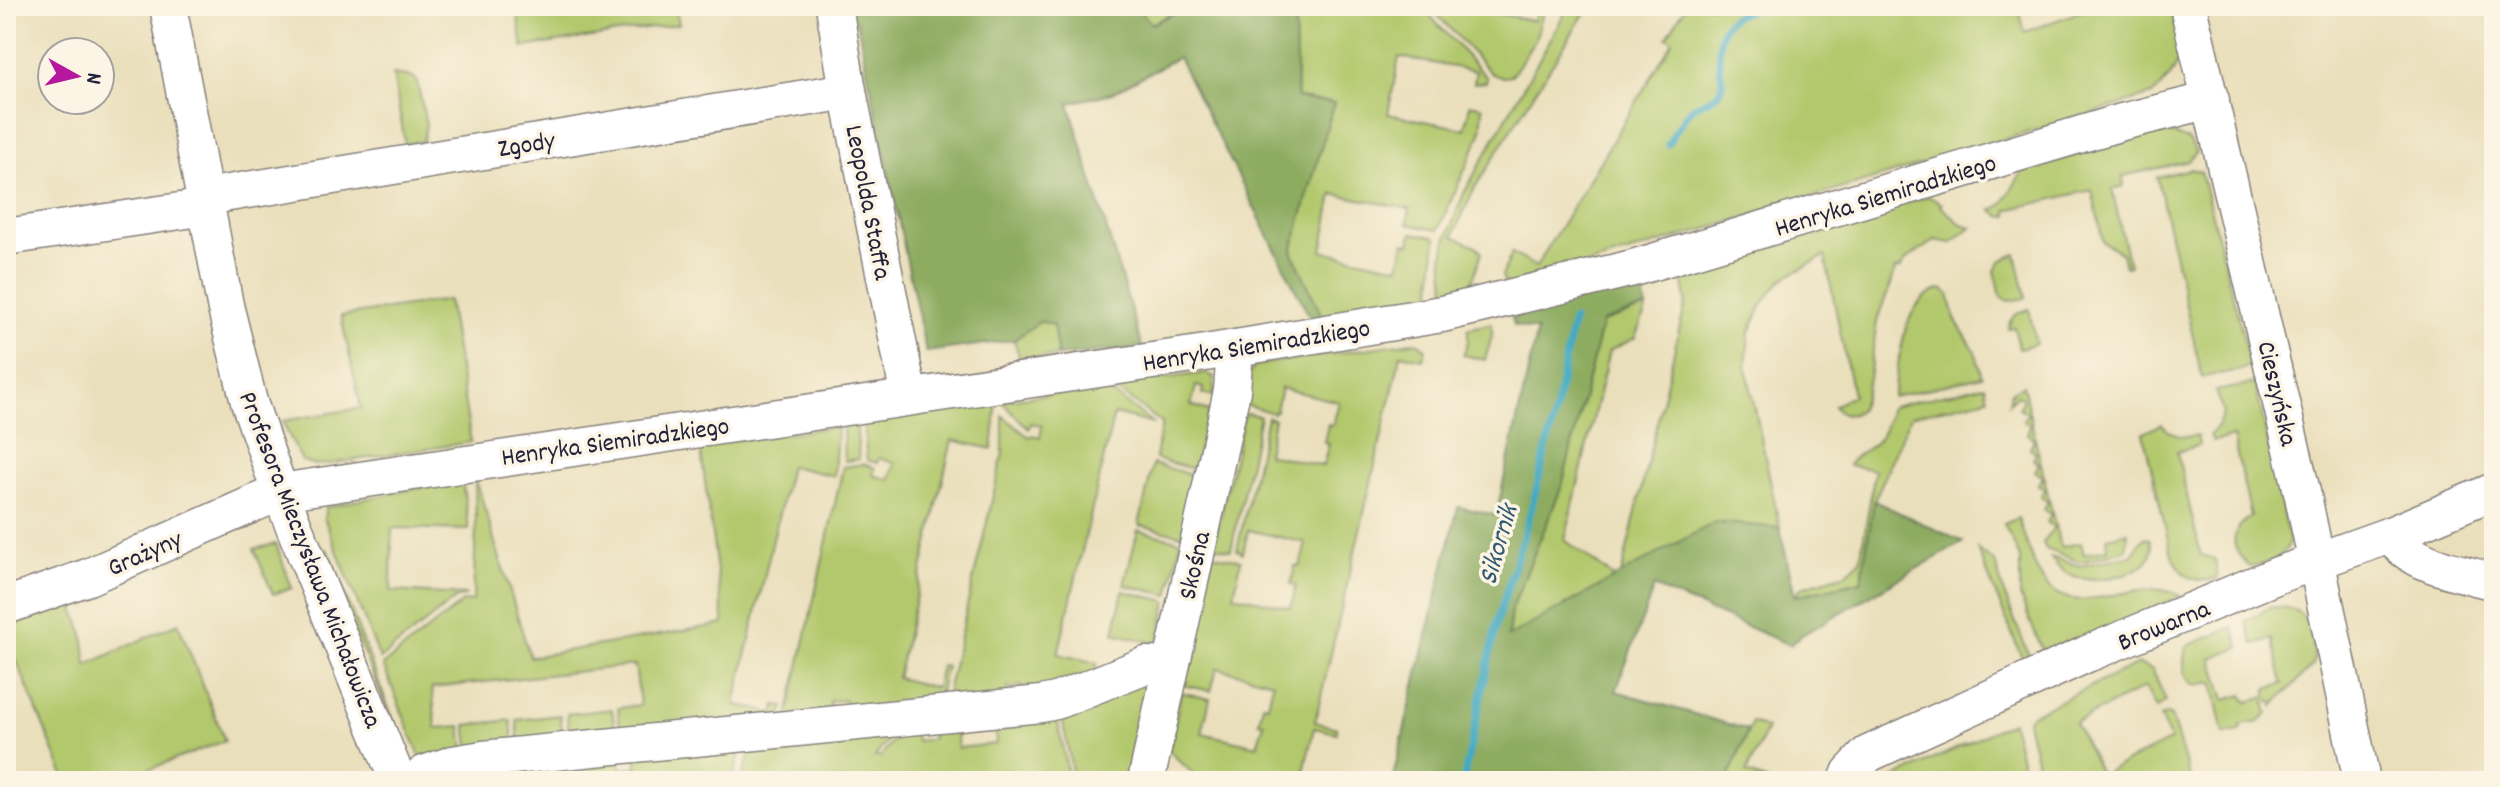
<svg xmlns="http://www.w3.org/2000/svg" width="2500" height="787" font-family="Dekko,sans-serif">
  <rect width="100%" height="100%" fill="#fcf5e5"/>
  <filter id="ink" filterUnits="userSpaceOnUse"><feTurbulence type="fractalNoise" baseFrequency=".0125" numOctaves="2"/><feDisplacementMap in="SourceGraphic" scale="16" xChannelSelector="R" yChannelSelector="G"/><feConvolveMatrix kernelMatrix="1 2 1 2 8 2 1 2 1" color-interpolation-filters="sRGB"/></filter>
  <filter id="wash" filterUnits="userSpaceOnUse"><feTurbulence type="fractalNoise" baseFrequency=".006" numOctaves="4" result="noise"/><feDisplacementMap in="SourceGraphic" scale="32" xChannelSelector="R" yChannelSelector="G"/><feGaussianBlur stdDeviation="1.8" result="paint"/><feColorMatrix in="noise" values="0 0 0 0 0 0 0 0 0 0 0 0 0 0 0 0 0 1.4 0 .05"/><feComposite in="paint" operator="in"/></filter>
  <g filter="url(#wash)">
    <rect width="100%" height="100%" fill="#eadfbb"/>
    <g fill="#b2c86c" stroke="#6a7554" stroke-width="2">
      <polygon points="516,6 675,6 679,24 523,47"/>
      <polygon points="1135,6 1187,6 1151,24"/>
      <polygon points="1288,6 1421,6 1487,78 1486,82 1474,83 1476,71 1399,57 1388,114 1465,129 1470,104 1483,107 1481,133 1438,230 1407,224 1410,209 1333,194 1322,251 1399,267 1404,243 1410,244 1412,233 1436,237 1431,304 1322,317 1291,251 1334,103 1297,98 1295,23"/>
      <path d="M1429,6H1459L1534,21L1538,6H1545L1535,40L1513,74C1506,79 1496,77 1490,72Z"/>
      <polygon points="1569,6 1589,6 1474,189 1453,236 1476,246 1482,252 1467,297 1447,301 1443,256 1446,240 1464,193"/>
      <path d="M1686,6H2018L2025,32L2095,6H2171C2180,52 2190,61 2152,95L1514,287L1504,282L1502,275L1512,253L1536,267L1673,41L1667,37Z"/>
      <polygon points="393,74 413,77 417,81 426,124 423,141 405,144"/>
      <polygon points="2163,131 2189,140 2196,152 2189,161 2123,176 2124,186 2112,189 2129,266 2125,267 2122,253 2103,242 2092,190 2007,210 2008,216 2002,217 1992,210 2002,205 2024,169"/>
      <polygon points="2190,169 2201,172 2249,359 2248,366 2241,370 2202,377 2157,177"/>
      <path d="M1928,196L1942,204L1940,206L1960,223L1971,227L1951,243L1935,240L1906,260L1900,269H1895C1892,287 1883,301 1878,318C1871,348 1873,384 1858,412C1847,417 1841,414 1834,406L1853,395L1825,256L1782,279L1762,304L1749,334L1746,366L1780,528L1715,523L1621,575L1686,301L1681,270Z"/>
      <polygon points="2016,254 2026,298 2008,301 2001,296 1995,271 2000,261"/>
      <path d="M1942,289L1949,294L1955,319L1975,351L1982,376L1893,397C1900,363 1900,298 1942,289Z"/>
      <polygon points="448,300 471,442 329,464 315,465 302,461 282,421 361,408 341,316"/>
      <polygon points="1647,307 1635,338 1609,351 1565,540 1615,578 1508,638 1511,610 1562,486 1602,322"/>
      <path d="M2029,309L2036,344L2019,348L2014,327L2008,328C2010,316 2017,313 2029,309Z"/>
      <polygon points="1040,321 1053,325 1058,356 1020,359 1014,340"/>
      <polygon points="1492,323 1492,336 1485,360 1463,355 1468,341 1468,329"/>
      <polygon points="1412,342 1419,343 1426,349 1423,359 1401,354 1315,722 1337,728 1337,733 1314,728 1302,781 1201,781 1169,751 1181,692 1210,699 1202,733 1257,746 1264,723 1259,722 1263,704 1268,705 1273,682 1217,668 1211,691 1182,685 1212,554 1241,560 1234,595 1291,608 1296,585 1291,584 1295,566 1300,566 1306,543 1248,530 1243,553 1237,550 1267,417 1274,419 1267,454 1323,466 1329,443 1324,442 1328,424 1333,425 1339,402 1281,388 1276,411 1273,413 1246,405 1250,372 1257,365"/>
      <polygon points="1206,373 1214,377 1214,396 1203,394 1204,388 1196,386 1191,405 1209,411 1197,470 1155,459 1162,423 1110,385"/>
      <path d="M2253,384L2256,387L2289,542C2284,560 2267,563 2250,567C2229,547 2229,532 2251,516L2233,437L2213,441L2210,435L2217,428L2223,412L2215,391Z"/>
      <path d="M1985,385L1988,398L1911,416L1874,501L1861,581L1794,596L1802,587L1846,574L1860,561L1875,470L1848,465C1855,454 1864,452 1874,444C1884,435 1887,420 1891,407Z"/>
      <polygon points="2023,385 2060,547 2081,543 2084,554 2108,549 2107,537 2128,532 2126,550 2080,562 2046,549 2043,543 2054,527 2047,523 2051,514 2044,510 2048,502 2041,497 2045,489 2038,485 2042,476 2035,471 2039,464 2033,459 2036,452 2030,448 2034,439 2027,434 2030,425 2023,421 2028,413 2019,408 2023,398 2017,395 2009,403 2011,392"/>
      <polygon points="1103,386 1154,424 1114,414 1058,654 1097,663 1095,676 1024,697 1022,686 1007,688 1008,699 944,705 1003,453 1003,416 1029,437 1032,435 1040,437 1042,426 1031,423 1029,429 1001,401"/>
      <polygon points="994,402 996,411 992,449 952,440 897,678 936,688 941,665 946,666 938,699 846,714 845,700 830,701 831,716 787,721 843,467 863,464 875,468 873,475 889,480 895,463 879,458 877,463 867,460 863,420"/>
      <polygon points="1246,413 1260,416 1231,550 1214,546 1244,415"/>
      <polygon points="856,422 859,459 844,461 843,423"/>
      <path d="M2162,424C2169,435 2183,439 2197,435L2199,445L2177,452L2201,556L2215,559L2218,578C2193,586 2181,575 2171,552L2143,433Z"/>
      <polygon points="837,427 834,476 790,466 735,704 774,714 776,705 784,707 781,719 621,738 618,708 640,705 635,665 432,688 436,728 461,726 464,752 421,759 383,665 463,602 473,601 476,529 475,477 530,657 724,624 700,444"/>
      <polygon points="1153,464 1196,476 1182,535 1139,525"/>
      <polygon points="462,479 469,530 392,528 391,591 467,595 455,599 380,659 324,518 326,507"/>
      <path d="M2018,518C2025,536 2033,568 2044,582C2079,626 2136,571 2181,596L2050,655L2041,647L2020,597V558L2004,524Z"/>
      <polygon points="1138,530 1181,541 1169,595 1124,585"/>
      <path d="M2144,538L2150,539C2164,574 2097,584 2074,577C2063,573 2057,566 2050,557L2081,566L2131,555Z"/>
      <polygon points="276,544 292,588 273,594 254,549"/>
      <polygon points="323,548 328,551 411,766 320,550"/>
      <polygon points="1978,550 1995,562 2004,594 2030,658 2031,667 2023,671 2017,661 2022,658"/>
      <polygon points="1123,591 1167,601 1158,644 1114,633"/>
      <polygon points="72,603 83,633 87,665 178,623 225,741 117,781 66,781 6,635 6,625"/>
      <path d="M2282,607C2306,610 2310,623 2313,645C2314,653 2316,657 2313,665L2273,706L2272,701L2265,702L2268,714L2259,722L2241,725V731L2224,734L2213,682C2207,683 2199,686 2193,684C2181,678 2183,656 2187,646L2233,627L2240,648L2212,658L2225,700L2243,695L2247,702L2267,697V689L2283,684L2272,639L2253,644L2246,621L2269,608Z"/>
      <polygon points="2138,664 2152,669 2166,701 2156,709 2145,687 2075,723 2101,775 2171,740 2160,717 2167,714 2171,716 2191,781 2041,781 2027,721 2032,714"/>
      <polygon points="1146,676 1126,781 1074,781 1061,712"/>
      <polygon points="612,709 616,737 570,742 567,714"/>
      <polygon points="1056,712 1069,781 741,781 754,741 898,725 875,757 880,757 904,726 914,725 916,741 932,739 930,722 956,729 958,748 996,744 995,726"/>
      <polygon points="560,715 564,743 519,747 517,720"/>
      <polygon points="511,720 514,748 470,752 466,725"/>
      <polygon points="1752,722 1767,729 1746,773 1768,781 1727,781"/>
      <polygon points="2012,722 2025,776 2015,781 1989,781 1983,769 1959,781 1888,781"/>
      <polygon points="744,740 732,781 525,781 523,763 619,754 621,769 637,767 636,752"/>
    </g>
    <g fill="#8dac60" stroke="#58674e" stroke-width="2">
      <polygon points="842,6 1135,6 1152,24 1187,6 1288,6 1295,23 1297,98 1334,103 1292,251 1323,318 1310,318 1178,57 1112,93 1069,103 1142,347 1058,356 1053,325 1040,321 1014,340 926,352 857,22 845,23"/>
      <polygon points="1639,282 1647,307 1602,322 1562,486 1511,610 1508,637 1715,522 1780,528 1795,596 1861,581 1874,501 1963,542 1802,635 1790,645 1654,587 1616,691 1748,730 1727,781 1392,781 1458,507 1496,515 1537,331 1514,325 1512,318"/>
    </g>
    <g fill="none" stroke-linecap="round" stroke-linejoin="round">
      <g stroke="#43aac3" stroke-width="7">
        <path d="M1668,144C1675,133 1683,116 1693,108C1701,101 1712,101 1719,92C1725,84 1721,77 1720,68C1716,28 1724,13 1764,8"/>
        <polyline points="1463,781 1497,622 1530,514 1554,418 1573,320"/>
      </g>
    </g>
  </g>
  <g filter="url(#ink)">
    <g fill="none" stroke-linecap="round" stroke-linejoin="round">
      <defs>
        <g id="minor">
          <polyline points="168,6 225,305 249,402 280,492 398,781"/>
          <polyline points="834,6 848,91 909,397"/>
          <polyline points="2188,6 2303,496 2362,781"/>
          <polyline points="205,197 848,91"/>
          <polyline points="6,237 207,207"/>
          <path d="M2390,535C2414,567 2458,571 2494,582"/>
          <polyline points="6,606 88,577 280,492 1199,354 1442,314 1633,268 2122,122 2211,100"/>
          <polyline points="424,774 453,764 483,759 1041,704 1056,701 1146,665 1170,666"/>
          <polyline points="1146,781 1232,391 1235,348"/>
          <polyline points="1847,781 1850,773 1868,754 2087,654 2278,575 2390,535 2494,491"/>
        </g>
      </defs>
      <use href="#minor" stroke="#86807b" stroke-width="39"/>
      <use href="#minor" stroke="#fff" stroke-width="36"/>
    </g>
  </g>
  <g text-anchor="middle" stroke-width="7" stroke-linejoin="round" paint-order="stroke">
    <g font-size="26" fill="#22223b" stroke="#fcf5e5">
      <text transform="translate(526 143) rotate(-9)" y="9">Zgody</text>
      <text transform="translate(1885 194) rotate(-17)" y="9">Henryka Siemiradzkiego</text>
      <text transform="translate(870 202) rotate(79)" y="9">Leopolda Staffa</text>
      <text transform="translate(1256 344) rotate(-9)" y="9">Henryka Siemiradzkiego</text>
      <text transform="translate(2279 393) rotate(77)" y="9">Cieszyńska</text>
      <text transform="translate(615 440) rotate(-8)" y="9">Henryka Siemiradzkiego</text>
      <text transform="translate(144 552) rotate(-24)" y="9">Grażyny</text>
      <text transform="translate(312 559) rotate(69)" y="9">Profesora Mieczysława Michałowicza</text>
      <text transform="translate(1193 565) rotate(-77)" y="9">Skośna</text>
      <text transform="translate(2163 624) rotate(-22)" y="9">Browarna</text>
    </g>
    <g font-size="28" font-style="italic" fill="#2f5871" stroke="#fcf5e5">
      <text transform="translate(1496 544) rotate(-74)" y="10">Sikornik</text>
    </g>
  </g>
  <rect width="2500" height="787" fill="none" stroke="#fcf5e5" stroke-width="32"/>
  <g transform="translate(76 76) rotate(98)"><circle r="38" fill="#fcf5e5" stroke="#a5a1a1" stroke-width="2"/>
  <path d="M0-6L14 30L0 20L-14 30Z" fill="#b5179e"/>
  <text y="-12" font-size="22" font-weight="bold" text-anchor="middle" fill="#22223b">N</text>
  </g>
</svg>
